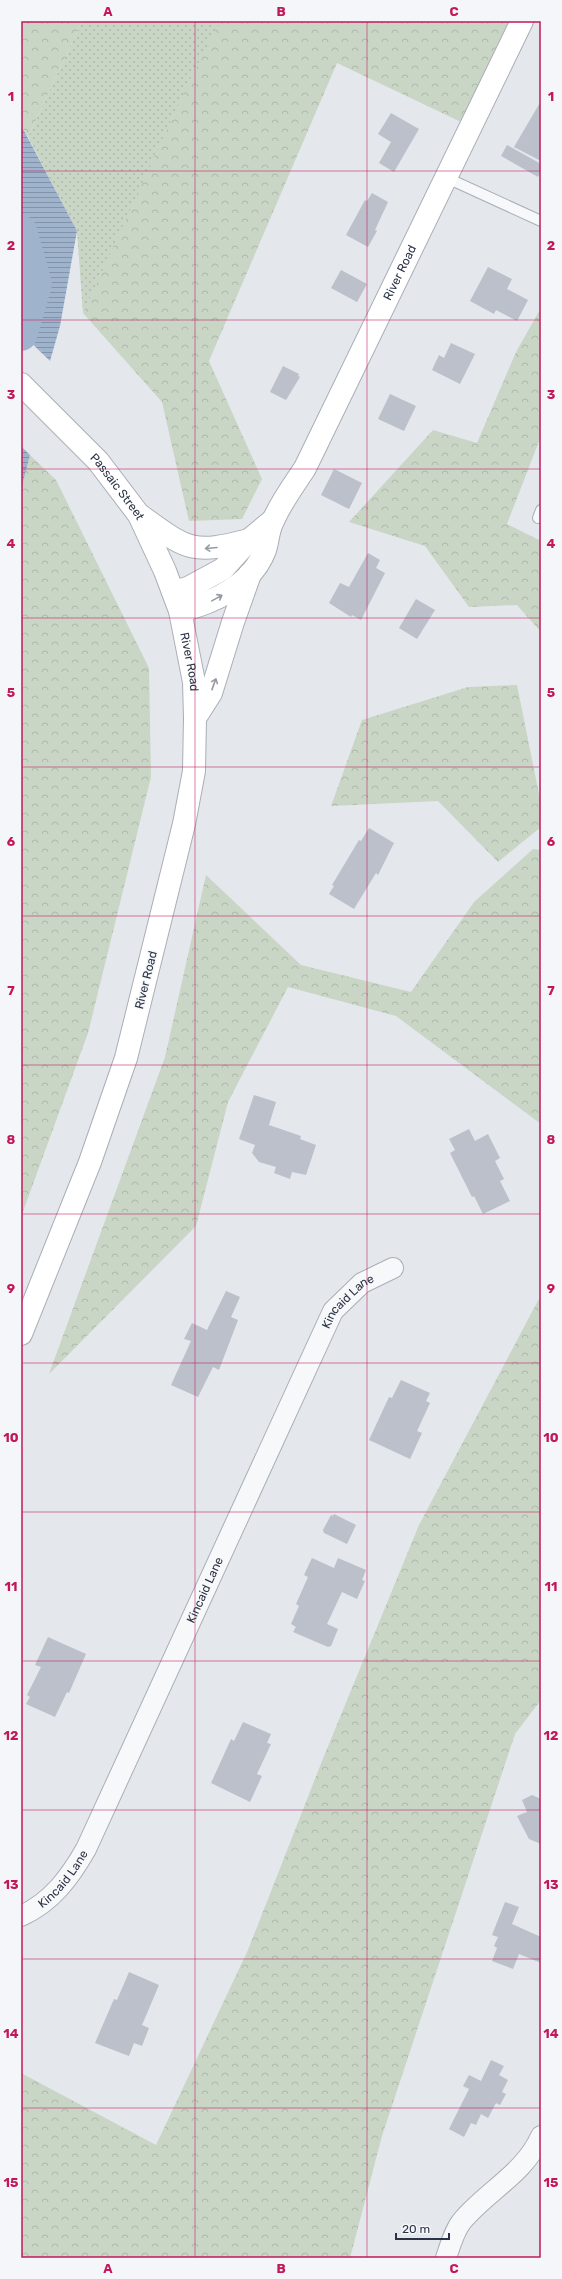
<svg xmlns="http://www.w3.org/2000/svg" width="562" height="2279" font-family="Rubik,sans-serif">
  <defs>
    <pattern id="grass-dots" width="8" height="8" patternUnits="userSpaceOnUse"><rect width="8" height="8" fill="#c9d6c5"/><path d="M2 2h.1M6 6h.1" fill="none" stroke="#adb8ab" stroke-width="1.8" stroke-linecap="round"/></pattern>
    <pattern id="forest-crowns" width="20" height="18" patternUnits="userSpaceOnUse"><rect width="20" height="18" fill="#c9d6c5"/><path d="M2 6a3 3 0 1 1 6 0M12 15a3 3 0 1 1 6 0" fill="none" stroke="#adb8ab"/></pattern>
    <pattern id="water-rules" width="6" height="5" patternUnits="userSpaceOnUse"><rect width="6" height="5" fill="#9fb4cc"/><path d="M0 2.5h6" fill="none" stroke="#8293a7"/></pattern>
  </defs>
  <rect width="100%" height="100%" fill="#e4e7ec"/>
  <polygon fill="url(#grass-dots)" points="82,21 221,21 83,313 77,231 28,137"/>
  <g fill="url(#forest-crowns)">
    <polygon points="21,21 82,21 28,137 21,125"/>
    <polygon points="220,21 510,21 461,122 337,63 209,361 262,479 242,519 189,521 162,402 83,313 189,81"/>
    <polygon points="541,308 541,436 507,524 541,541 541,632 517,605 469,607 425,546 349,522 433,430 477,443 516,352"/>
    <polygon points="30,455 56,480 149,668 151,777 88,1033 21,1217 21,490"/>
    <polygon points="517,685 541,804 541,827 498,862 438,801 331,806 362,720 468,687"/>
    <polygon points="533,849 541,850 541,1124 396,1016 288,987 228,1102 196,1226 49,1374 165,1057 206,875 301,965 411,992 474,902"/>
    <polygon points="541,1295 541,1700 515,1734 382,2136 350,2258 21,2258 21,2073 156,2145 248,1950 322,1761 419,1525"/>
  </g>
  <g fill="url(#water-rules)">
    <polygon points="21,125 77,231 60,326 50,361 21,333"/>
    <polygon points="21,446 30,455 21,490"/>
  </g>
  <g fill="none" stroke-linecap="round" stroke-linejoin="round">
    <polyline stroke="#9fb4cc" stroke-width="32" points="21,231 36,284 21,335"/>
  </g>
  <g fill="#bbc0ca">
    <polygon points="541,101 541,161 514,147"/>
    <polygon points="391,113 419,129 394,172 379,163 391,142 378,134"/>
    <polygon points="507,145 541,164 541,171 538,177 501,156"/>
    <polygon points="372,193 388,202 375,230 377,231 368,247 346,235 365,200 367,201"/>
    <polygon points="488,267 512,279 507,289 528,300 517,321 496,310 494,314 470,301"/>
    <polygon points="341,270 367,284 357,302 331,288"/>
    <polygon points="451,343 475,354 460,384 432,370 439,355 444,358"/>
    <polygon points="283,366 299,374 298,376 300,377 286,400 270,392"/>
    <polygon points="390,394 416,406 404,431 378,419"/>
    <polygon points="334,469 362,483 349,509 321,495"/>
    <polygon points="368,553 380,560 376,568 385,573 361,620 352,615 351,617 329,603 340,583 349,587"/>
    <polygon points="416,599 435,610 417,639 399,628"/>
    <polygon points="369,828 394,843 378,875 376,873 354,909 329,894 334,886 332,885 359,840 361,841"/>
    <polygon points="254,1095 276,1102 269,1125 301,1136 300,1139 316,1145 306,1175 292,1172 290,1179 274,1173 276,1167 259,1162 252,1153 255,1145 239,1139"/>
    <polygon points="469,1129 475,1141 488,1134 500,1158 495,1161 504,1179 500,1181 510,1201 483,1214 474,1196 472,1197 450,1153 455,1150 449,1139"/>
    <polygon points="226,1291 240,1297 231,1317 238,1320 219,1370 213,1367 198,1397 171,1385 191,1341 184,1339 192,1323 207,1330"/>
    <polygon points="401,1380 430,1393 426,1401 430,1403 417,1431 422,1433 410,1459 369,1440 389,1397 392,1398"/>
    <polygon points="334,1514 356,1525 347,1544 324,1533 323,1530 331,1515 333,1516"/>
    <polygon points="312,1558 334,1568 338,1558 366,1570 362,1580 365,1581 357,1599 342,1592 327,1624 338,1629 331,1646 328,1647 293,1632 296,1627 291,1624 299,1606 296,1604 308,1577 304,1575"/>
    <polygon points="48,1637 86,1654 69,1693 67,1692 55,1717 26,1704 30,1697 27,1695 41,1667 35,1665"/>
    <polygon points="243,1722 271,1734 267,1743 271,1744 257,1774 262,1776 250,1802 211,1783 231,1739 234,1741"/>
    <polygon points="532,1795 541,1799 541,1844 529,1839 517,1816 527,1812 522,1800"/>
    <polygon points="505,1902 519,1907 512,1924 541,1937 541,1963 519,1954 513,1969 492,1961 497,1948 494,1946 498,1937 492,1935"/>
    <polygon points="129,1972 159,1985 142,2025 149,2028 142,2046 134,2043 129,2056 95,2043 114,1999 117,2000"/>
    <polygon points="491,2060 504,2066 499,2075 508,2080 502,2092 506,2094 500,2105 496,2103 488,2118 481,2114 476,2125 471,2123 464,2137 449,2129 469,2089 463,2086 469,2075 481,2081"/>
  </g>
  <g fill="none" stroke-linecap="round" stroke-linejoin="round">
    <defs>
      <g id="lane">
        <polyline points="447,178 541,221"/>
        <polyline points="538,518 541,510"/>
      </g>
      <g id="street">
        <path id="s1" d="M21,1916C52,1902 70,1877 86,1849L333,1311L362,1283L393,1268"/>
        <path d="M446,2258C450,2246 454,2231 462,2221C487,2191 525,2173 541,2136"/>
      </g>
      <g id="secondary">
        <path id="s2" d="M21,384L98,461L139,515L165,571L180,611L194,682L195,718L194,771L184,824L126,1058L90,1162L21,1334"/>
        <path d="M141,516C187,549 191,555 249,540"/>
        <polyline points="173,592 188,588 223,569 249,540 272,521"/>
        <path id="s3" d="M180,611C213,603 252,585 265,550C268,541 268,530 273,521C281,502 294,485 305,468L522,21"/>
        <polyline points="195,718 211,693 233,622 250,574"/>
      </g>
    </defs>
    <use href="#lane" stroke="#a9aeb7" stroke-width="12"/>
    <use href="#street" stroke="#a9aeb7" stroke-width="22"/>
    <use href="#secondary" stroke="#a9aeb7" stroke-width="24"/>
    <use href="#lane" stroke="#f7f8fa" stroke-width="10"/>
    <use href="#street" stroke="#f7f8fa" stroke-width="20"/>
    <use href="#secondary" stroke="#fff" stroke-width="22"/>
  </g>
  <defs><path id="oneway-shaft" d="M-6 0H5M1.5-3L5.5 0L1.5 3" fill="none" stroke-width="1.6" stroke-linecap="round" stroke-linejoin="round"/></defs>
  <g stroke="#959aa2">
    <use href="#oneway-shaft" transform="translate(211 548) rotate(175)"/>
    <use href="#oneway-shaft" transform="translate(217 598) rotate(-29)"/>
    <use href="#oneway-shaft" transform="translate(214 684) rotate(-70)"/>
  </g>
  <path fill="none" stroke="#c2185b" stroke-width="1" stroke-opacity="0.55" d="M195,21V2258M367,21V2258M21,171H541M21,320H541M21,469H541M21,618H541M21,767H541M21,916H541M21,1065H541M21,1214H541M21,1363H541M21,1512H541M21,1661H541M21,1810H541M21,1959H541M21,2108H541"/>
  <g text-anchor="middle" stroke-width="3" stroke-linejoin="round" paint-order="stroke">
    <g font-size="12" fill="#2b3445" stroke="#f4f6f9">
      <text dy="4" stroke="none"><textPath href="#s3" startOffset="418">River Road</textPath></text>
      <text dy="4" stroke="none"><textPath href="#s2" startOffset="141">Passaic Street</textPath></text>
      <text dy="4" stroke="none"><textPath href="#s2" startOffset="333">River Road</textPath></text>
      <text transform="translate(146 980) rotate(-76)" y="4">River Road</text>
      <text dy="4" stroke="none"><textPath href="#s1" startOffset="704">Kincaid Lane</textPath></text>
      <text dy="4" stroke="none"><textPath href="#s1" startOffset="380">Kincaid Lane</textPath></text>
      <text dy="4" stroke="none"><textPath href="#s1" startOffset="57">Kincaid Lane</textPath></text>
    </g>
  </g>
  <rect width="562" height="2279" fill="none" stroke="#f4f6f9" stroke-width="44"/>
  <path d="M396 2233v6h53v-6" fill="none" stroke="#2b3445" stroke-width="2"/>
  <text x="402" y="2233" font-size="12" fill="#2b3445" stroke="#f4f6f9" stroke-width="3" paint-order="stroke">20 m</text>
  <rect x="22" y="22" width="518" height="2235" fill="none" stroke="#c2185b" stroke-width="1.5"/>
  <g font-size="13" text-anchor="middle" font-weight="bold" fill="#c2185b">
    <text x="108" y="16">A</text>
    <text x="281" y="16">B</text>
    <text x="454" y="16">C</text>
    <text x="11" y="101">1</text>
    <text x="551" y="101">1</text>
    <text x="11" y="250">2</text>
    <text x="551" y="250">2</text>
    <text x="11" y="399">3</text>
    <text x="551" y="399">3</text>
    <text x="11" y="548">4</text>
    <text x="551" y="548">4</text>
    <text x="11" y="697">5</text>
    <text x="551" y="697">5</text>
    <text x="11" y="846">6</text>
    <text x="551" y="846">6</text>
    <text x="11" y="995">7</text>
    <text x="551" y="995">7</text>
    <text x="11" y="1144">8</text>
    <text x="551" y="1144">8</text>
    <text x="11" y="1293">9</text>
    <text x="551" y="1293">9</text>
    <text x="11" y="1442">10</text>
    <text x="551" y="1442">10</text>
    <text x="11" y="1591">11</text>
    <text x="551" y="1591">11</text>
    <text x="11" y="1740">12</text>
    <text x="551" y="1740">12</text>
    <text x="11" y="1889">13</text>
    <text x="551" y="1889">13</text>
    <text x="11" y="2038">14</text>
    <text x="551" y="2038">14</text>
    <text x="11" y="2187">15</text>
    <text x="551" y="2187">15</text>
    <text x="108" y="2273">A</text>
    <text x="281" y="2273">B</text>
    <text x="454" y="2273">C</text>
  </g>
</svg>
